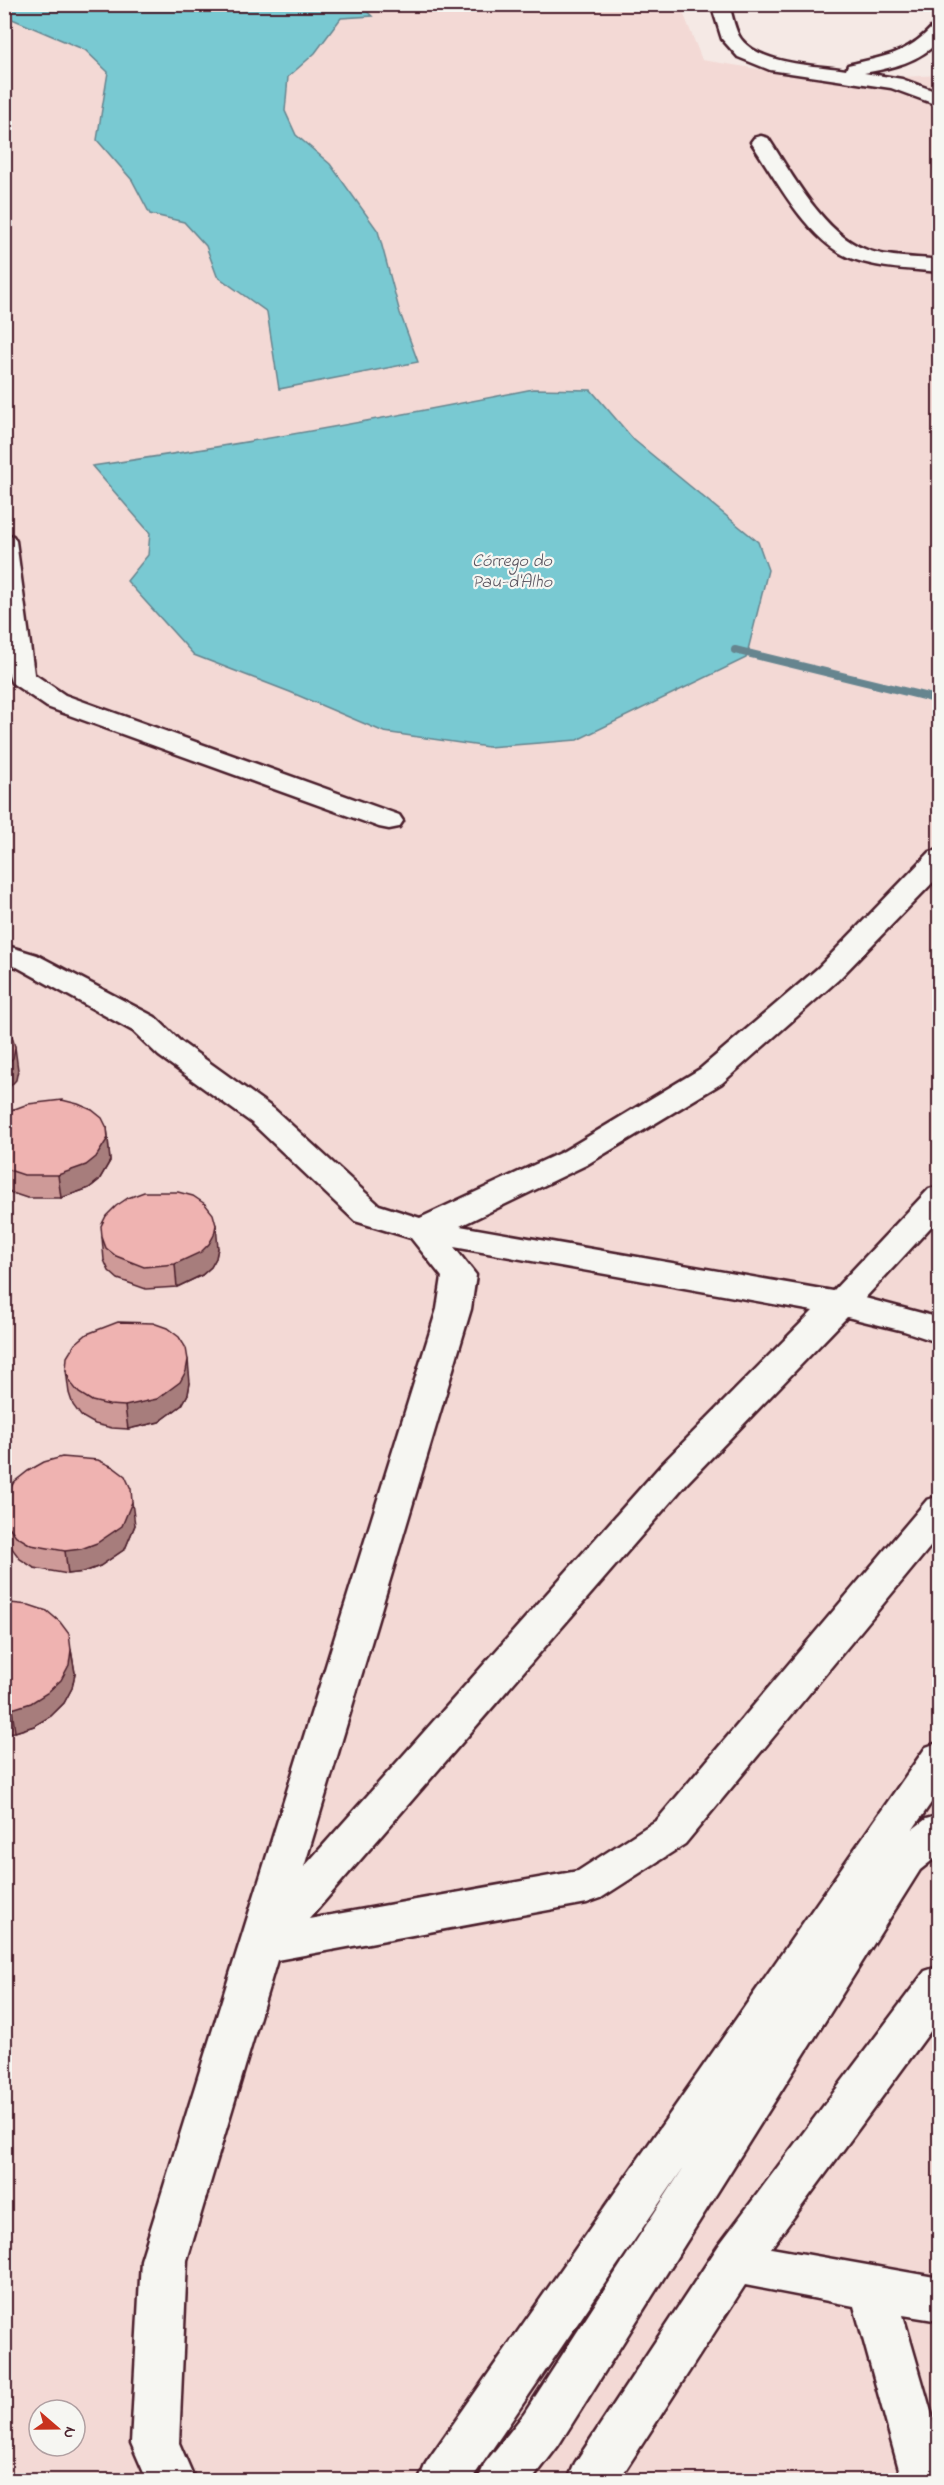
<svg xmlns="http://www.w3.org/2000/svg" width="944" height="2485" font-family="'Indie Flower',sans-serif">
  <rect width="100%" height="100%" fill="#f5e9e5"/>
  <filter id="ink" filterUnits="userSpaceOnUse"><feTurbulence type="fractalNoise" baseFrequency=".0167" numOctaves="2"/><feDisplacementMap in="SourceGraphic" scale="12" xChannelSelector="R" yChannelSelector="G"/><feConvolveMatrix kernelMatrix="1 2 1 2 8 2 1 2 1" color-interpolation-filters="sRGB"/></filter>
  <g filter="url(#ink)">
    <path fill="#f3d9d5" fill-rule="evenodd" d="M5,5H680L702,60L833,81L939,75V2480H5ZM39,2410H75V2446H39Z"/>
    <g fill="#79c9d2" stroke="#66858f" stroke-width="1.5">
      <polygon points="4,5 360,5 372,16 341,18 315,53 288,77 285,111 296,135 330,164 378,231 400,313 418,362 279,389 267,312 217,276 206,246 184,222 150,214 132,180 97,140 108,72 85,50 5,16"/>
      <path d="M533,389L591,390L634,440L758,542L768,570L746,658L577,740L488,747L384,732L290,692L194,655L127,581L148,555L150,533L92,466C240,445 387,418 533,389Z"/>
    </g>
    <g fill="none" stroke-linecap="round" stroke-linejoin="round">
      <polyline stroke="#66858f" stroke-width="8" points="735,650 940,700"/>
      <defs>
        <g id="minor">
          <path d="M761,136L768,138C792,174 824,235 867,250C889,258 916,257 940,260V272C910,269 881,269 853,259C809,244 776,179 751,142L754,138Z"/>
          <path d="M4,534L13,536L16,541L34,674L65,695L399,815L403,821L399,827L389,829L379,827L47,707L12,683C0,662 4,563 4,534Z"/>
          <path d="M940,850V875L838,980L722,1083L586,1165L460,1226L833,1291L929,1189L940,1186V1217L865,1298L940,1318V1343L904,1331L847,1317L687,1483L309,1919L578,1871L657,1820L927,1500L940,1496V1535L685,1844L601,1898L587,1903L277,1960L187,2260L179,2443L195,2480H147L131,2443L141,2260L437,1309L442,1277L411,1238L355,1221L252,1123L159,1056L133,1031L17,967L4,964V945L37,955L155,1017L181,1042L274,1109L379,1205L420,1218L564,1151L700,1069L818,968L930,852ZM454,1247L813,1311L661,1465L304,1867L471,1309L476,1275Z"/>
          <polygon points="940,1742 940,1790 913,1829 926,1819 940,1815 940,1854 920,1870 558,2446 532,2480 478,2480 485,2463 524,2414 684,2167 471,2480 419,2480 426,2463 926,1747"/>
          <polygon points="940,1966 940,2018 771,2248 940,2278 940,2321 903,2315 940,2443 940,2480 902,2480 854,2306 745,2285 619,2480 568,2480 575,2463 719,2245 925,1971"/>
        </g>
        <polygon id="major" points="931,4 940,4 940,10 934,9"/>
        <path id="highway" d="M711,4H729C732,15 735,31 741,39C761,65 816,65 846,70L848,65C885,56 907,55 934,25L940,24V40C919,62 892,68 864,73L902,79L940,93V106L891,88L770,70L738,57L722,39Z"/>
      </defs>
      <use href="#minor" stroke="#4a1f2b" stroke-width="5"/>
      <use href="#major" stroke="#4a1f2b" stroke-width="5"/>
      <use href="#highway" stroke="#4a1f2b" stroke-width="5"/>
      <use href="#minor" fill="#f6f6f2" fill-rule="evenodd"/>
      <use href="#major" fill="#f6f6f2" fill-rule="evenodd"/>
      <use href="#highway" fill="#f6f6f2" fill-rule="evenodd"/>
    </g>
    <g fill="#ce9a98" stroke="#4a1f2b" stroke-width="1.5">
      <polygon points="4,1116 107,1128 110,1161 99,1180 89,1188 61,1198 27,1198 12,1193 4,1188"/>
      <polygon points="102,1237 218,1248 216,1258 211,1267 202,1275 177,1287 146,1289 118,1279 109,1271 104,1260"/>
      <polygon points="66,1370 190,1383 188,1394 182,1405 159,1422 128,1429 112,1428 95,1424 81,1416 73,1405 69,1393"/>
      <polygon points="4,1506 135,1525 125,1549 100,1566 84,1572 68,1574 34,1568 20,1559 11,1547 7,1533 4,1515"/>
      <polygon points="4,1603 71,1650 75,1673 72,1688 64,1703 51,1716 34,1726 15,1732 4,1733"/>
    </g>
    <g fill="#a77d7c" stroke="#4a1f2b" stroke-width="1.5">
      <polygon points="15,1047 18,1070 16,1080 4,1093 4,1067"/>
      <polygon points="107,1128 110,1161 99,1180 89,1188 61,1198 58,1175"/>
      <polygon points="216,1225 218,1248 216,1258 211,1267 202,1275 177,1287 175,1264"/>
      <polygon points="188,1360 190,1383 188,1394 182,1405 159,1422 128,1429 125,1406"/>
      <polygon points="132,1502 135,1525 125,1549 100,1566 84,1572 68,1574 65,1551"/>
      <polygon points="71,1650 75,1673 72,1688 64,1703 51,1716 34,1726 15,1732 12,1709"/>
    </g>
    <g fill="#efb3b1" stroke="#4a1f2b" stroke-width="1.5">
      <polygon points="4,1027 12,1036 15,1047 13,1058 4,1067"/>
      <polygon points="62,1100 78,1104 92,1110 102,1118 107,1128 108,1138 96,1157 86,1165 58,1175 24,1175 9,1170 4,1167 4,1116 12,1110 28,1104"/>
      <polygon points="144,1192 178,1192 193,1196 205,1204 213,1214 216,1225 214,1235 209,1244 201,1252 175,1264 144,1267 116,1256 106,1248 102,1237 101,1226 106,1216 116,1206 128,1198"/>
      <polygon points="118,1322 153,1323 167,1328 179,1337 186,1348 188,1360 186,1371 180,1382 157,1399 125,1406 109,1405 92,1401 79,1393 70,1382 66,1370 67,1357 75,1344 87,1334"/>
      <polygon points="62,1457 98,1460 113,1467 125,1476 131,1489 132,1502 122,1526 97,1543 81,1549 65,1551 31,1545 16,1536 7,1524 4,1513 6,1495 14,1482 28,1471 44,1462"/>
      <polygon points="4,1603 10,1603 29,1605 47,1611 60,1622 69,1634 71,1650 69,1665 61,1680 47,1693 31,1703 12,1709 4,1710"/>
    </g>
  </g>
  <g text-anchor="middle" stroke-width="4.5" stroke-linejoin="round" paint-order="stroke">
    <g font-size="18" font-style="italic" fill="#58525d" stroke="#f6f6f2">
      <text x="512" y="566">Córrego do<tspan x="512" dy="21">Pau-d'Alho</tspan></text>
    </g>
  </g>
  <rect width="944" height="2485" fill="none" stroke="#f6f6f2" stroke-width="24"/>
  <rect x="12" y="12" width="920" height="2461" fill="none" stroke="#4a1f2b" stroke-width="2" filter="url(#ink)"/>
  <g transform="translate(57 2428) rotate(110)"><circle r="28" fill="#f6f6f2" stroke="#b1a0a2" stroke-width="1.5"/>
  <path d="M0-4.5L10 22L0 15L-10 22Z" fill="#c8321e"/>
  <text y="-9" font-size="16" font-weight="bold" text-anchor="middle" fill="#4a1f2b">N</text>
  </g>
</svg>
